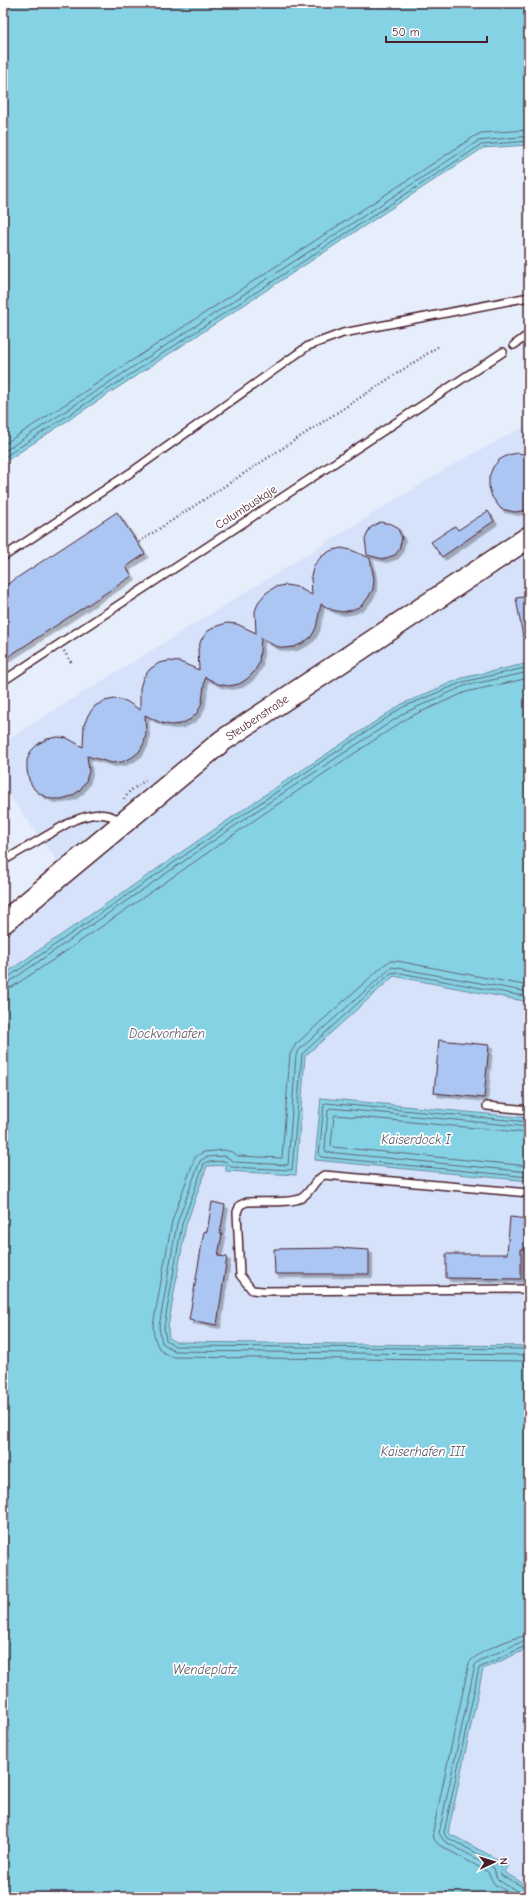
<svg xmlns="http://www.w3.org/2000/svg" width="532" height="1900" font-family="'Comic Neue',sans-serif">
  <defs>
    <filter id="shadow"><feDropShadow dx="3.5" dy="3.5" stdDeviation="0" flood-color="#0004"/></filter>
  </defs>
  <rect width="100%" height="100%" fill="#e6eefc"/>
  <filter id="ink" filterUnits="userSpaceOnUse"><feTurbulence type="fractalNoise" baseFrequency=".025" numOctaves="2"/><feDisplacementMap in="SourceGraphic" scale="8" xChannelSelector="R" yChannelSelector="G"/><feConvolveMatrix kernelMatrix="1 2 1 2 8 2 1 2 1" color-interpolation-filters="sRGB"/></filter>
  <g filter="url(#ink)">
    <g fill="#d5e2fa">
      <polygon points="529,424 529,663 462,678 3,975 3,920 63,869 3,787 3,742 444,470"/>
      <polygon points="394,975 529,1002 529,1346 175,1342 169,1338 168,1327 186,1225 207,1166 226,1165 226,1170 305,1056"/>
      <polygon points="525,1650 529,1656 529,1887 504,1872 508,1866 448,1833 483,1669"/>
    </g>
    <g fill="#85d2e5" stroke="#6d8a9b">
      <polygon points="3,3 529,3 529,145 483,148 3,463"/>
      <polygon points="529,663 529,1002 394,976 305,1056 296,1175 226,1171 226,1165 207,1166 186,1225 168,1327 169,1338 175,1342 529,1346 529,1656 525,1650 483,1669 448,1833 508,1865 504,1872 529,1887 529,1897 3,1897 3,975 263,796 402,704 462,678"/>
      <polygon points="321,1098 529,1118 529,1181 315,1160"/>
    </g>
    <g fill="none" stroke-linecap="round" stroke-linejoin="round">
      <g stroke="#626775" stroke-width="1">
        <polyline points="3,445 475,136 481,133 529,130"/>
        <polyline points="3,452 478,141 529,136"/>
        <polyline points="3,458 481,145 529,141"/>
        <polyline points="3,978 7,978 266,799 403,707 463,682 529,667"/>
        <polyline points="3,983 9,982 268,803 406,712 464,686 529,672"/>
        <path d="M529,986L397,961H390L384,965L296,1044L290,1054L282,1158L238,1156L232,1152L224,1150L204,1152L195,1157L172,1221L153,1326C154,1341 158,1354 174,1357L529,1361"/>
        <polyline points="3,989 12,987 59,956 272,808 409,717 466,692 529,678"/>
        <polyline points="529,992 392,967 300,1049 296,1055 288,1165 235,1162 225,1156 206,1157 200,1161 177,1223 159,1327 162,1343 175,1351 529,1355"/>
        <polyline points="529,997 395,972 391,973 302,1054 292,1170 231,1167 225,1161 207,1162 204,1164 182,1224 164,1327 166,1340 175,1346 529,1349"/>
        <polyline points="529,1122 326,1103 324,1104 319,1155 321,1157 529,1177"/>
        <polyline points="529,1127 330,1108 328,1110 325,1150 326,1152 529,1172"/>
        <polyline points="529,1133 336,1115 334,1116 331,1145 333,1147 529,1166"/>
        <path d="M529,1643L521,1642L479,1661L475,1665L439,1833L444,1841L494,1868C495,1871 495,1875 497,1878C500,1883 523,1894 529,1895"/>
        <polyline points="529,1649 523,1647 479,1668 444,1833 446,1837 501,1866 500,1873 502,1876 529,1890"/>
        <path d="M517,1897L494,1884L488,1872L439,1845L434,1839L433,1831L469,1663C475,1653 518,1634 529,1636"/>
      </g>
    </g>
    <g fill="#acc6f4" stroke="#4a1f2b" filter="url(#shadow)">
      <polygon points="518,453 529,455 529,510 515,512 501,509 492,497 489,487 489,477 493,467 499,460 508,455"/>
      <polygon points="488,511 494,521 442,557 431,542 455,526 458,530"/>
      <polygon points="117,512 145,554 126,567 132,576 3,660 3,587"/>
      <polygon points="380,522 392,524 397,527 402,538 399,550 395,555 383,559 367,555 365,539 370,528"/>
      <polygon points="341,548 351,550 370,558 374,579 373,589 368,598 361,606 352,610 342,612 332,610 321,604 316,628 311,637 303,643 294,647 284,648 275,646 261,638 259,663 254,672 247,679 239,684 229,686 218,684 205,677 202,702 198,712 191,719 181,724 171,725 161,723 145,715 146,734 144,743 139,752 131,758 122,762 112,763 87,756 89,771 86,781 80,790 72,796 61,799 51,799 42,795 34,789 29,780 27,770 27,760 31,751 38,744 47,739 57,737 67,738 83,747 84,725 88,715 95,706 104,701 115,699 126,701 140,710 140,688 143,678 150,669 159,663 169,661 180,662 199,670 198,650 201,640 208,631 217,626 227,623 237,624 256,633 255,611 259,601 266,593 275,587 286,585 297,587 312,595 311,576 314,565 321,557 330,551"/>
      <polygon points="529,596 529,637 523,637 516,598"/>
      <polygon points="439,1040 489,1045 484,1098 434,1093"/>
      <polygon points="212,1202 225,1205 220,1234 222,1234 218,1256 227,1257 217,1325 189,1320 204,1231 207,1232"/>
      <polygon points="510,1217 529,1219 529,1250 521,1249 521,1279 446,1278 446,1254 507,1254"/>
      <polygon points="337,1248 369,1250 369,1274 275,1274 274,1249"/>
    </g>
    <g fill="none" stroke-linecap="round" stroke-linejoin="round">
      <defs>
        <g id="lane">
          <polyline points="514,345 529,334"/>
          <polyline points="3,557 130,473 308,346 343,333 529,297"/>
          <polyline points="3,681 503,352"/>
          <path d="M3,861L70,822C89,814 103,810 121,821"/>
          <polyline points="487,1106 529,1110"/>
          <path d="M529,1193L324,1175C312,1182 314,1188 303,1197C295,1204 259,1201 247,1202L240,1205L237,1212L240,1275L252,1290L263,1291L529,1289"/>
        </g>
        <g id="secondary">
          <path id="s1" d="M3,923L222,741L529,537"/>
        </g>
      </defs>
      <use href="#lane" stroke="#4a1f2b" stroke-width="10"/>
      <use href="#secondary" stroke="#4a1f2b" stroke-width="24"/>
      <g stroke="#4a1f2b" stroke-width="2.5" stroke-dasharray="1 3" stroke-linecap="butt">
        <polyline points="139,542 439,346"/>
        <polyline points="64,651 71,662"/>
        <polyline points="124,799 130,791 146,780"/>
      </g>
      <use href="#lane" stroke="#fff" stroke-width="7"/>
      <use href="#secondary" stroke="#fff" stroke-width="21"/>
    </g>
  </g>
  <g text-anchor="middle" stroke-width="3.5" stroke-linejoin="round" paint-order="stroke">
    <g font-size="12" fill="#4a1f2b" stroke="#fff">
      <text transform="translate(246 507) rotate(-33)" y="4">Columbuskaje</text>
      <text dy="4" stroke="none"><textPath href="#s1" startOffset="327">Steubenstraße</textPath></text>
    </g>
    <g font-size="13" font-style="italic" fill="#5c5563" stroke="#fff">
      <text x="167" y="1038">Dockvorhafen</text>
      <text x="416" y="1144">Kaiserdock I</text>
      <text x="423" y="1456">Kaiserhafen III</text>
      <text x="205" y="1674">Wendeplatz</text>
    </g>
  </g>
  <rect width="532" height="1900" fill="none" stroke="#fff" stroke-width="16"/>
  <rect x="8" y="8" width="516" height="1884" fill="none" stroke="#4a1f2b" stroke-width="1.5" filter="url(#ink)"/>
  <g transform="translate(494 1862) rotate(86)" stroke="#ffffff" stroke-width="3" paint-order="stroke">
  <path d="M0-3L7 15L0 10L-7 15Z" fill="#4a1f2b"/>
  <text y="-6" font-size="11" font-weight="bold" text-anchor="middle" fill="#4a1f2b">N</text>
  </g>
  <path d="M386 36v6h101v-6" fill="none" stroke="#4a1f2b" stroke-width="2"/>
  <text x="392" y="36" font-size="12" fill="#4a1f2b" stroke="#ffffff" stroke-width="3" paint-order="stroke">50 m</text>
</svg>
